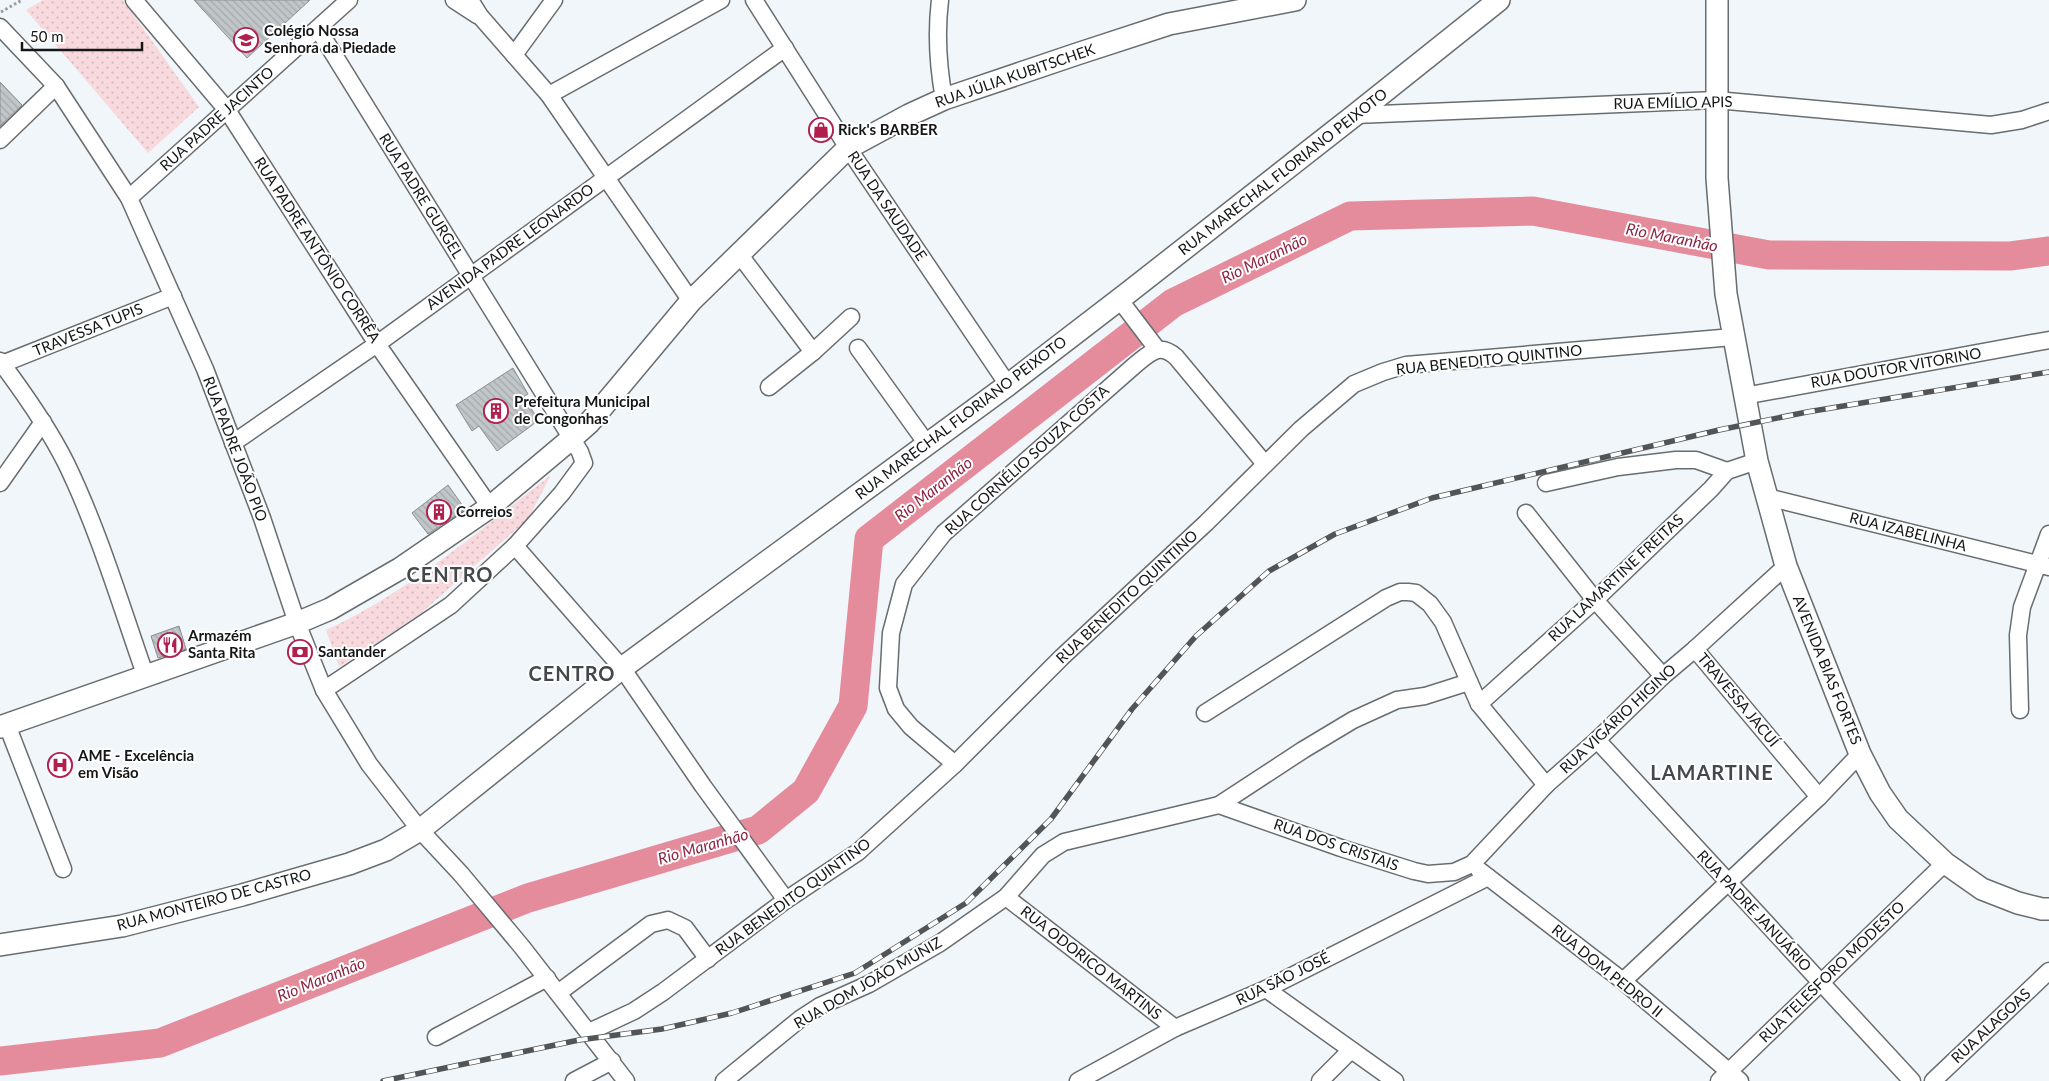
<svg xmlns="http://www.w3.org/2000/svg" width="2049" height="1081" font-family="Lato,sans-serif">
  <defs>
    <pattern id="green-dots" width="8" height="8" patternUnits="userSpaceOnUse" patternTransform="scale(1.25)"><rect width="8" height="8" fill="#f8d9dd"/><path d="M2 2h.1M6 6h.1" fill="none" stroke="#d4babd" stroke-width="1.8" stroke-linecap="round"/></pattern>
    <pattern id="building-back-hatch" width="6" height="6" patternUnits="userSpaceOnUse" patternTransform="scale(1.25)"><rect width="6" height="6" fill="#c1c6c9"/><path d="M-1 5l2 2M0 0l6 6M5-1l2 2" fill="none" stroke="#a5a9ac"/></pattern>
  </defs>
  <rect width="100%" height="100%" fill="#f1f6fa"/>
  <g fill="url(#green-dots)">
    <polygon points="43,0 123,0 199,107 148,153 26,10"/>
    <path d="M551,475L528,519L420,614L339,667L326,630C408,593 479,530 551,475Z"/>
  </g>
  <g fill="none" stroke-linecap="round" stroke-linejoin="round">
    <polyline stroke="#e58c9c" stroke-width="29" points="0,1061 160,1043 528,898 758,830 806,791 853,706 869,539 1173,303 1350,216 1533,211 1769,255 2010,256 2049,251"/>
  </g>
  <g fill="url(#building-back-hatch)" stroke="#8a8f92">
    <polygon points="194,0 310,0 247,58"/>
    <polygon points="0,82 22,105 0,126"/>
    <polygon points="513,368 528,394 523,397 539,420 497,451 479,426 472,431 456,405"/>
    <polygon points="448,485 465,509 428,534 412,513"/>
    <polygon points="179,626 186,649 158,658 151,636"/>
  </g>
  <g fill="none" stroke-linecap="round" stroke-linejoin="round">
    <defs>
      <g id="minor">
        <polyline points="134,0 227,110 377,344 490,507"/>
        <polyline points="454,0 477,15"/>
        <polyline points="470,0 480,16 549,95 691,301"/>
        <polyline points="754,0 848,148 1008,385"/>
        <path d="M940,0C936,33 938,66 944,99"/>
        <polyline points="0,27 56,86 129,198 205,369 262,518 297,623 324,690 369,764 420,830 461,874 522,947 626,1081"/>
        <polyline points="318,29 580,452 584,463 562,493 515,546 451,605 324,690"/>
        <polyline points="514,55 554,0"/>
        <polyline points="549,95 721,0"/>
        <polyline points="1355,115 1716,100 1991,125 2022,120 2049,111"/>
        <polyline points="0,140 56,86"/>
        <polyline points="129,198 349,0"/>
        <polyline points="739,254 813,352 769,387"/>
        <polyline points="1119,299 1157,349"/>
        <polyline points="858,348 927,444"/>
        <polyline points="813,352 851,317"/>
        <path d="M0,361C24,393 48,427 66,463C99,531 121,606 146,677"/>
        <polyline points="2,364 173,296"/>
        <polyline points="1744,396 2049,340"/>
        <polyline points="233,443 377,344 785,48"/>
        <polyline points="0,483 43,422"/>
        <polyline points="1546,483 1618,467 1676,460 1696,460 1727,471"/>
        <polyline points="1767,497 2049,567"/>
        <polyline points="1526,513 1595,600 1663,676"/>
        <polyline points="515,546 622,668 703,786 786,900"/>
        <polyline points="1695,649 1819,797"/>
        <polyline points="1479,704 1595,600 1711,489 1727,471 1757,461"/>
        <polyline points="2020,710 2018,635 2022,607 2049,534"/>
        <polyline points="1205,713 1386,598 1400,592 1408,592 1416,593 1430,604 1443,622 1479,704 1546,785"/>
        <polyline points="7,725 63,869"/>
        <polyline points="1597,740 1912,1081"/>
        <path d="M955,764L911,727L896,709L888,688L891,633L904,584L944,533L1135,365C1150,353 1159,342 1176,357L1265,464"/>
        <polyline points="1219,805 1341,848 1414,871 1428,874 1454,872 1472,864 1546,785 1597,740 1663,676 1695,649 1786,566"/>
        <polyline points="1479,870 1623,981 1740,1081"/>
        <polyline points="1006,897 1175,1028"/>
        <polyline points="1623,981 1819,797 1860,754"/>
        <polyline points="1266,989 1395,1081"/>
        <polyline points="558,993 651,924 668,920 685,928 708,959"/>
        <polyline points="589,1032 634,1011 663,992 786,900 858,852 955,764 1062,657 1206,523 1301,429 1354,384 1383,372 1406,365 1733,337"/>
        <polyline points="436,1037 547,978"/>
        <polyline points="574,1081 612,1061"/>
        <polyline points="724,1081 800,1019 820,1006 869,984 940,943 1006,897 1043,855 1064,842 1219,805 1303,750 1353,720 1397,700 1425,696 1469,682"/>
        <polyline points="1078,1081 1175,1028 1266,989 1488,877"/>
        <polyline points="1320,1081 1351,1050"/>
        <polyline points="1719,1081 1945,863"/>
        <polyline points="1933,1081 2049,971"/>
      </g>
      <g id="major">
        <polyline points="1717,0 1717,178 1726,294 1757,461 1786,566 1860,754 1880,793 1898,819 1945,863 1982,889 2018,903 2042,909 2049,909"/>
        <polyline points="0,727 297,623 330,609 401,568 490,507 571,439 589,423 691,301 848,148 909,115 944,99 1077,54 1169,24 1295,0"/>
        <polyline points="0,945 122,926 242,895 349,864 386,850 420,830 622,668 1008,385 1129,292 1355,115 1499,0"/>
      </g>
    </defs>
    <use href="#minor" stroke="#686d70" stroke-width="19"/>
    <use href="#major" stroke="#686d70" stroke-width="24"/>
    <polyline stroke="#999da0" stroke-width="3" stroke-dasharray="2.5 2.5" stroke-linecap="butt" points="1,12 22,0"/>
    <use href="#minor" stroke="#fff" stroke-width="16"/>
    <use href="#major" stroke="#fff" stroke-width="21"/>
    <defs>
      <polyline id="rail" points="383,1081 579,1040 662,1029 732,1013 855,973 966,903 1051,819 1132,709 1196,636 1269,571 1335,534 1432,498 1719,430 1807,412 2049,372"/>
    </defs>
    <use href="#rail" stroke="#525557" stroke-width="5.5"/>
    <use href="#rail" stroke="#fff" stroke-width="4" stroke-dasharray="11" stroke-linecap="butt"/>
  </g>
  <defs>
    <symbol id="school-ring" viewBox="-11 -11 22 22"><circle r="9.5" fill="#fff" stroke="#b01f4e" stroke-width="1.5"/><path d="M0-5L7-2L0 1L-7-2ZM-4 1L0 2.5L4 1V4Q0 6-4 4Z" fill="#b01f4e"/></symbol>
    <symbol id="shop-ring" viewBox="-11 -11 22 22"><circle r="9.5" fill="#fff" stroke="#b01f4e" stroke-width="1.5"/><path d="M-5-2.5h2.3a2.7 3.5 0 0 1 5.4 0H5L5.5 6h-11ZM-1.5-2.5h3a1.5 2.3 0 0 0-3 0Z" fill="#b01f4e"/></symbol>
    <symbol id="building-ring" viewBox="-11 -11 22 22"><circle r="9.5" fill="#fff" stroke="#b01f4e" stroke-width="1.5"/><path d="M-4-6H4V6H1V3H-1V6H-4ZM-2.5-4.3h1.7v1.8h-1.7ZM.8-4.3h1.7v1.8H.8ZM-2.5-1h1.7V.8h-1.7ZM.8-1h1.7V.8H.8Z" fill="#b01f4e"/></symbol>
    <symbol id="restaurant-ring" viewBox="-11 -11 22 22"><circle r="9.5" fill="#fff" stroke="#b01f4e" stroke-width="1.5"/><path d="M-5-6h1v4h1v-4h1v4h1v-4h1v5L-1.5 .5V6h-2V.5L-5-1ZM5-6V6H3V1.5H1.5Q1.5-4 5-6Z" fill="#b01f4e"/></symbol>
    <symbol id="bank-ring" viewBox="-11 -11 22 22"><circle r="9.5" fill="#fff" stroke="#b01f4e" stroke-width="1.5"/><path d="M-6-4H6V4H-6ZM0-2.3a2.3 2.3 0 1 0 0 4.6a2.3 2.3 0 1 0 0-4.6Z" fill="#b01f4e"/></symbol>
    <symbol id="hospital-ring" viewBox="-11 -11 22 22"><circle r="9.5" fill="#fff" stroke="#b01f4e" stroke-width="1.5"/><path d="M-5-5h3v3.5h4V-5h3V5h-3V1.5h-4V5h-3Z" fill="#b01f4e"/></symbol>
  </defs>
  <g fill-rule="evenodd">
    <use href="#school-ring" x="232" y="26" width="28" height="28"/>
    <use href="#shop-ring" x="807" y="116" width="28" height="28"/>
    <use href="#building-ring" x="482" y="397" width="28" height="28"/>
    <use href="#building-ring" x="425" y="498" width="28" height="28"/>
    <use href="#restaurant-ring" x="156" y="631" width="28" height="28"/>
    <use href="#bank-ring" x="286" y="638" width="28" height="28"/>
    <use href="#hospital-ring" x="46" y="751" width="28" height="28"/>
  </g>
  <g text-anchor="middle" stroke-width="4" stroke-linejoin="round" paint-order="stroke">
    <g font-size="15" font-weight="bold" fill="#141617" stroke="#fff" text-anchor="start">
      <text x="264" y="36">Colégio Nossa<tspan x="264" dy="17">Senhora da Piedade</tspan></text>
      <text x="838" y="135">Rick's BARBER</text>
      <text x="514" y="407">Prefeitura Municipal<tspan x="514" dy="17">de Congonhas</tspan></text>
      <text x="456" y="517">Correios</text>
      <text x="188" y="641">Armazém<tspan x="188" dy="17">Santa Rita</tspan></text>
      <text x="318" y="657">Santander</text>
      <text x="78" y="761">AME - Excelência<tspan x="78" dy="17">em Visão</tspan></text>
    </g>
    <g font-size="15" fill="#141617" stroke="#fff">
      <text transform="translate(1015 76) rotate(-19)" y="5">RUA JÚLIA KUBITSCHEK</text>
      <text transform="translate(1673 103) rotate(-1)" y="5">RUA EMÍLIO APIS</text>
      <text transform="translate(217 119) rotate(-42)" y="5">RUA PADRE JACINTO</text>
      <text transform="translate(1283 172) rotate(-38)" y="5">RUA MARECHAL FLORIANO PEIXOTO</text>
      <text transform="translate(421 196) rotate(58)" y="5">RUA PADRE GURGEL</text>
      <text transform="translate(887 206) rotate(56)" y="5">RUA DA SAUDADE</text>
      <text transform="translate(510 247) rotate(-36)" y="5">AVENIDA PADRE LEONARDO</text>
      <text transform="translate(317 250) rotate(57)" y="5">RUA PADRE ANTÔNIO CORRÊA</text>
      <text transform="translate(88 330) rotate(-22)" y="5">TRAVESSA TUPIS</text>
      <text transform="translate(1489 360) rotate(-6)" y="5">RUA BENEDITO QUINTINO</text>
      <text transform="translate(1896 368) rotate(-10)" y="5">RUA DOUTOR VITORINO</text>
      <text transform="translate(961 418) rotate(-37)" y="5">RUA MARECHAL FLORIANO PEIXOTO</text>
      <text transform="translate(235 449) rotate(69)" y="5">RUA PADRE JOÃO PIO</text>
      <text transform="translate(1027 460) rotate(-42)" y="5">RUA CORNÉLIO SOUZA COSTA</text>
      <text transform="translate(1908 532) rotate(14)" y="5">RUA IZABELINHA</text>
      <text transform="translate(1616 578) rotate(-43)" y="5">RUA LAMARTINE FREITAS</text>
      <text transform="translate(1127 597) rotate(-43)" y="5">RUA BENEDITO QUINTINO</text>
      <text transform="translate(1827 670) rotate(68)" y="5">AVENIDA BIAS FORTES</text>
      <text transform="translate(1738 700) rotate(50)" y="5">TRAVESSA JACUÍ</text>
      <text transform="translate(1618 719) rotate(-43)" y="5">RUA VIGÁRIO HIGINO</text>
      <text transform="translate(1336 845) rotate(19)" y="5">RUA DOS CRISTAIS</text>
      <text transform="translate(793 897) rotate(-36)" y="5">RUA BENEDITO QUINTINO</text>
      <text transform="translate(214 900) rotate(-15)" y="5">RUA MONTEIRO DE CASTRO</text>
      <text transform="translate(1754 911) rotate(47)" y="5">RUA PADRE JANUÁRIO</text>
      <text transform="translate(1091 963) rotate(38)" y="5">RUA ODORICO MARTINS</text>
      <text transform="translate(1607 971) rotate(39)" y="5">RUA DOM PEDRO II</text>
      <text transform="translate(1832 972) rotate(-44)" y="5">RUA TELESFORO MODESTO</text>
      <text transform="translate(1283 979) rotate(-26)" y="5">RUA SÃO JOSÉ</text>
      <text transform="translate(868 983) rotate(-30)" y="5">RUA DOM JOÃO MUNIZ</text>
      <text transform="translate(1991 1026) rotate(-43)" y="5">RUA ALAGOAS</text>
    </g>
    <g font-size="16" font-style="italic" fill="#8d2542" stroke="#fff">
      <text transform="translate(1672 237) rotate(11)" y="6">Rio Maranhão</text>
      <text transform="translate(1264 258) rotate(-26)" y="6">Rio Maranhão</text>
      <text transform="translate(933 489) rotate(-38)" y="6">Rio Maranhão</text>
      <text transform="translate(703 846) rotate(-16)" y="6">Rio Maranhão</text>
      <text transform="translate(321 979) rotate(-22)" y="6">Rio Maranhão</text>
    </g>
    <g font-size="20" font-weight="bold" letter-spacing="1" fill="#44484b" stroke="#fff">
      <text x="450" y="582">CENTRO</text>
      <text x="572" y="681">CENTRO</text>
      <text x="1712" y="780">LAMARTINE</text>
    </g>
  </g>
  <path d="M22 42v8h120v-8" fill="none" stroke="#141617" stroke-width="2.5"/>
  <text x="30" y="42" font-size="15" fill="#141617" stroke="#ffffff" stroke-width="4" paint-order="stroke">50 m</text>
</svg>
